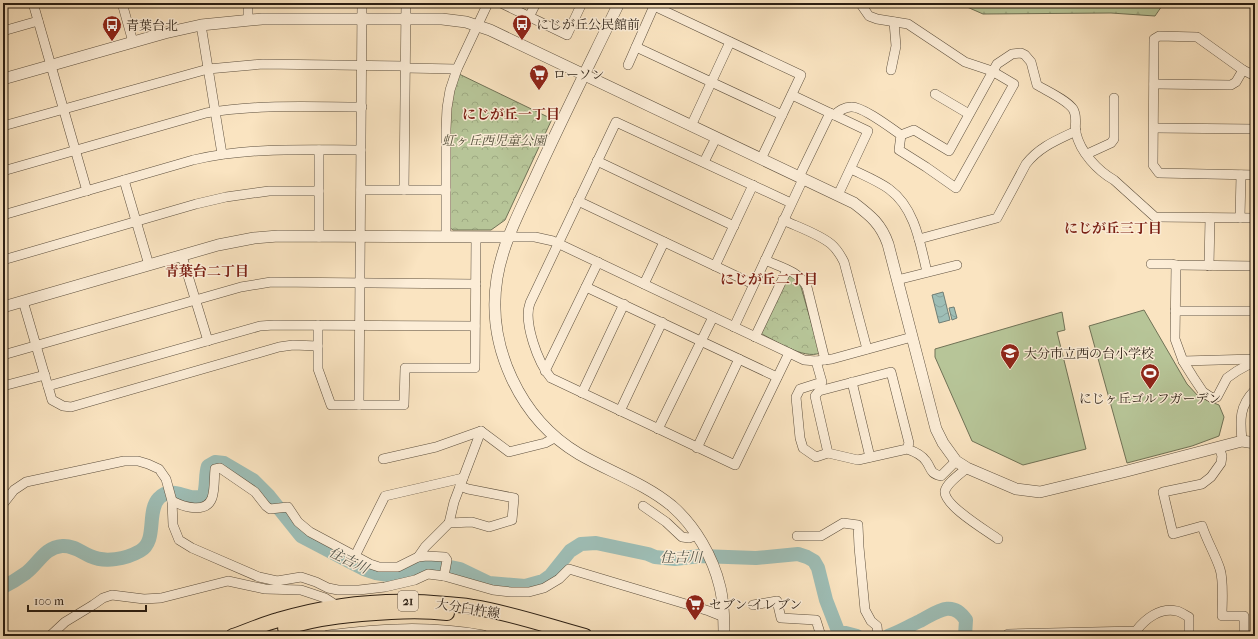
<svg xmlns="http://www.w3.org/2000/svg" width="1258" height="639" font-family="'IM FELL French Canon','Noto Serif JP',serif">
  <defs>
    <pattern id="forest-firs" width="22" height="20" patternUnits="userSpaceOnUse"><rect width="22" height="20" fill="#b7c598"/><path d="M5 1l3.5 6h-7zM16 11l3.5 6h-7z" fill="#9ea982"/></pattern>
    <pattern id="park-crowns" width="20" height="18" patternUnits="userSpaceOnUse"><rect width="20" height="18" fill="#b7c598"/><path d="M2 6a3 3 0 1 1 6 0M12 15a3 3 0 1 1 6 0" fill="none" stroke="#9ea982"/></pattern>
    <pattern id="water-waves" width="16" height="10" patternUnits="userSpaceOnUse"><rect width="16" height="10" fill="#9ebeb6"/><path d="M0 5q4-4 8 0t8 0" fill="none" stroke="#88a39c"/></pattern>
  </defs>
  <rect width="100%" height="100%" fill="#fae4c1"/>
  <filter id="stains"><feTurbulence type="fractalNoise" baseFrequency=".005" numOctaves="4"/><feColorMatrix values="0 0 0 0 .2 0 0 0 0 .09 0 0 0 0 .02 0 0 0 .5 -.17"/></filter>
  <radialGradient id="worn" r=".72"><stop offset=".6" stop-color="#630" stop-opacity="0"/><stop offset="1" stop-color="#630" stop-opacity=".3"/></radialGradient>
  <polygon fill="url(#forest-firs)" stroke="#707256" points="958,3 1164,3 1155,16 1111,13 983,14"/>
  <g fill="url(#park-crowns)" stroke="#707256">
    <polygon points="459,74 552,119 505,220 491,230 453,230 449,227 450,110 452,95"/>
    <path d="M788,275L794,277L801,287L820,353C804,360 774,340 760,333Z"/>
  </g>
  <g fill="#b7c598" stroke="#707256">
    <polygon points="1144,310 1187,384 1199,397 1219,405 1224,417 1219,436 1192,446 1127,463 1089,326"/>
    <polygon points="1062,312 1065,330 1057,332 1086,449 1023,465 972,441 935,357 935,349"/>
  </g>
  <g fill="url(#water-waves)" stroke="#707e75">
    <polygon points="943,292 950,320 939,323 932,295"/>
    <polygon points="954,307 957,318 952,320 949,308"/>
  </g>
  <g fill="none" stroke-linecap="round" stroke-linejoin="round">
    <g stroke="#9ebeb6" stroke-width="14">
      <path d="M3,587C11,583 19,578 26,573C38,564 45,547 62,546C73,545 81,552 90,556C105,563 126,559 140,551C158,541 146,511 159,498C173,483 189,504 204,495C207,484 205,475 208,466L215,462L224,463L253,480L269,496L301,536L364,569L376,573L388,575H399L426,564H436L460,569L489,583L525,586L543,581L550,576L570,551L581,544L596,543L648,554L655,557L675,559L700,556L756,558L798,554L807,557L814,561L818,568L826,600L838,631L857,636"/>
      <path d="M888,636C899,632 909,626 920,621C937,612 952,599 966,620L965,636"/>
    </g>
    <defs>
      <g id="minor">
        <polyline points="33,3 87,191"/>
        <polyline points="122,3 133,42"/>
        <polyline points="248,3 248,19"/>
        <polyline points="501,3 567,35 582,3"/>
        <polyline points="529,17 536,3"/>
        <polyline points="201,25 222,154"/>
        <polyline points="3,31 38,21"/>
        <polyline points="636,47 782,115"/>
        <polyline points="628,65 654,6 801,75 761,159"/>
        <polyline points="405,68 457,69"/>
        <polyline points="891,70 896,46 894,22"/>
        <polyline points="1255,76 1243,70 1197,37 1159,36 1154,39 1153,165 1159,173 1255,175"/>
        <polyline points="1154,84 1231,85 1236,82 1243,70"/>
        <polyline points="935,94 969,114"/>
        <polyline points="792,95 868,131 838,195"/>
        <path d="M834,115C839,111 844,107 851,107C862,106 891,128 901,135L899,150L926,167L956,188L1014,84L992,71L965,62L908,24L877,19L869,16L860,3"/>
        <polyline points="3,126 208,69 263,64 405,66"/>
        <polyline points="691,126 730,42"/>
        <polyline points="1154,128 1255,129"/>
        <path d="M901,135L914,130L949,151L997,64L1012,54L1021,53L1025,55L1031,62L1037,85C1047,91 1067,100 1073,109C1078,117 1074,125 1076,133C1080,152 1098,171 1114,180L1155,217L1255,218"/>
        <polyline points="1087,154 1111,143 1114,139 1114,98"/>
        <polyline points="597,161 734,226"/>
        <polyline points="704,162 716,138"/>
        <path d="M851,169C863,175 878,181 889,189C915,208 920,243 927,272"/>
        <path d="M3,171L206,113C258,104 310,107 362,107"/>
        <polyline points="799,177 830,113"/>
        <polyline points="124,180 149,265"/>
        <polyline points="361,190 446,190"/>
        <polyline points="404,190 406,3"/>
        <polyline points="578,201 753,284"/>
        <path d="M3,215L193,160C249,147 304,150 361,150"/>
        <polyline points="1240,218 1241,175"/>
        <path d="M783,220C798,227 819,234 831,244C837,249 841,256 844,262L867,349"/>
        <polyline points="319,237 319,150"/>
        <polyline points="446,237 446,129 447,108 450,90 457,69 488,3"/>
        <polyline points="508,237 535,237 553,241 804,360 816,361 832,359 912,337"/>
        <path d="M919,239L997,218L1026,164C1039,147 1057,140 1076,131"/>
        <polyline points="182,256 208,341"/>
        <polyline points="3,260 196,204 226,197 269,191 319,191"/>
        <path d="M765,260C780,267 799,271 807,287L825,360"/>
        <polyline points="1151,264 1172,264 1176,265 1255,266"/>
        <polyline points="1176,265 1175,339 1183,361 1193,377 1203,392 1212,398 1217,397 1227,378 1237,371 1255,361"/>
        <polyline points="715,266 753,185"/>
        <polyline points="1209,266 1210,218"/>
        <polyline points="897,280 957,265"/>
        <polyline points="644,284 664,242"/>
        <polyline points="586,287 777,377"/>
        <polyline points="23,301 52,400 63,406 71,407 279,347 293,345 318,346"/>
        <polyline points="1175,311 1255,311"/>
        <polyline points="318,325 318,369 331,405 404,405 405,368 475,368 476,237"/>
        <polyline points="734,327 803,179"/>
        <polyline points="755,337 787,270"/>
        <path d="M789,353L735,465L551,378C538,363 523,322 530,303L616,122L791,203"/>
        <polyline points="3,355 241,287 271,282 476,284"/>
        <polyline points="816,361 822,382 800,389 796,397 800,438 803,448 816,457 828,453"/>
        <polyline points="1183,361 1255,359"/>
        <polyline points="545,371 598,262"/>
        <polyline points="852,382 870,457"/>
        <polyline points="3,386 45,375"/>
        <polyline points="48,386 260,326 274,325 475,326"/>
        <polyline points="582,393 624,304"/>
        <polyline points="359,405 362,3"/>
        <polyline points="620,411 662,322"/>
        <polyline points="658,429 713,317"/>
        <path d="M1242,441C1240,420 1239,406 1255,390"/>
        <path d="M1219,447L1222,456L1221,463L1211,477L1202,484L1163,492L1173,534L1202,526C1207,541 1215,554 1220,569C1224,582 1222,602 1222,616H1244V636"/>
        <polyline points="697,448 739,359"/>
        <path d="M907,449L909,443L891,372L819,391L815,396L828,453L858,460L907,449C913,451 922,455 926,461C932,469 929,473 941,476L956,461"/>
        <polyline points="383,459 436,447 481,431 509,452 545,443 556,437"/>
        <path d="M967,468C960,474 947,483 945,491C943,505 987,531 998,539"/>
        <path d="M172,501C184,507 206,514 212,498C215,489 214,478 215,469L220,468L255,492L266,506L270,509L288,507L298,522L310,532L370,564L379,567H398L418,557L427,556L445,557L447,560L444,576"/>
        <polyline points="3,504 14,490 26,482 124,461 138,461 148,464 159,469 166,479 172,501 173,525 179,540 192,548 259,577 277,581 301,577 316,582 328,588 338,590 359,590 385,587 415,580 428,574 444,576 493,590 511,592 529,592 544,588 559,579 569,569 709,611 724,617"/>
        <polyline points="643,506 666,522 682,537 689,538 697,535"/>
        <polyline points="449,523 454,502 481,431"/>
        <polyline points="797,536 821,536 843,523 858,525 859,547 865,610 871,621 877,626 878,636"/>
        <polyline points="355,556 385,496 463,478"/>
        <polyline points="418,557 425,547 449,523 472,522 489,527 512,520 514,498 468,489 460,486"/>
        <polyline points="753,605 777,601 781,618 816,620 821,636"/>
        <polyline points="50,636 65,622 93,605 103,598 112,595 144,599 161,598 228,581 265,589 301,590 325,598 339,607"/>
        <path d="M1008,636V634L1136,631C1145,619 1160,607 1177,611C1181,612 1185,615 1189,617V636"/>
      </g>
      <g id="tertiary">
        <path d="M619,3C591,61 562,119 535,178C520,211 503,242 497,278C486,346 520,419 579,454C610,472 644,483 672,506C695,526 713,557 720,587C724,603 724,620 724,636"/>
        <path d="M3,79L165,33L201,25L262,19H442L466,22L490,30L854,203C871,216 881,224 888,244L936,429L943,443L956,461L967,468L1016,489L1040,492L1127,471L1242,441L1255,443"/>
        <polyline points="3,307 218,245 254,238 278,236 508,237"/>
        <path d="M328,636C381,629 430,626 483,636"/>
      </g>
      <g id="primary">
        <path d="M285,628C319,617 356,614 391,612C410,611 429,611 447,613"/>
        <path d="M233,636C248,631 263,624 278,620C335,603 388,598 446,604C455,605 464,605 473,607C511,613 548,626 585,636"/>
      </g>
    </defs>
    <use href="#minor" stroke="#5e503e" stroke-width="10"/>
    <use href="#tertiary" stroke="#5e503e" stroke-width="12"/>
    <use href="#primary" stroke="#2a1e13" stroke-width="16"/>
    <use href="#minor" stroke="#fcedd7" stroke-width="9"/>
    <use href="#tertiary" stroke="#fcedd7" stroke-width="11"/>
    <use href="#primary" stroke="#fae4c1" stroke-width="14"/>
  </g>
  <defs>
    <symbol id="bus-pin" viewBox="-11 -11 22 30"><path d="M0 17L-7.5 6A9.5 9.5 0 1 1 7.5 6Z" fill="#8f2418" stroke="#fcedd7"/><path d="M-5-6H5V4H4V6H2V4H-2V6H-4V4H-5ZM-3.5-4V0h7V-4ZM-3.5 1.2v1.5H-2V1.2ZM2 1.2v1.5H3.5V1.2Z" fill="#fff"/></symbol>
    <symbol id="supermarket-pin" viewBox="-11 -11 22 30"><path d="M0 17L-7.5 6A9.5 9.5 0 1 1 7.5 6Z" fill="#8f2418" stroke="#fcedd7"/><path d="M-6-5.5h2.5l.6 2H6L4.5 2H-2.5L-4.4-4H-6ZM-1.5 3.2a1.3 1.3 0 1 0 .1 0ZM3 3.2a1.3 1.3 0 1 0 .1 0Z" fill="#fff"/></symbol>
    <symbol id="school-pin" viewBox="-11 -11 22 30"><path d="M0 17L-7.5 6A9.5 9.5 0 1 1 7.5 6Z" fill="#8f2418" stroke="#fcedd7"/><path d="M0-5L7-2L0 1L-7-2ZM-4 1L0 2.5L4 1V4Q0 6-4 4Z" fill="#fff"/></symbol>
    <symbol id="stadium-pin" viewBox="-11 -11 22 30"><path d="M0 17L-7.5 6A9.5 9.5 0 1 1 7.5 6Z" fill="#8f2418" stroke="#fcedd7"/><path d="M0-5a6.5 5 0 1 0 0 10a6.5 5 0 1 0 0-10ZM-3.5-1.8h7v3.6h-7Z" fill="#fff"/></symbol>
  </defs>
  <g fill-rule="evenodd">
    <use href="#bus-pin" x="511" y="13" width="22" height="30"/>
    <use href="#bus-pin" x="101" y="14" width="22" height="30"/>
    <use href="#supermarket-pin" x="528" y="63" width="22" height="30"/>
    <use href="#school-pin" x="999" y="342" width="22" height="30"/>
    <use href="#stadium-pin" x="1139" y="362" width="22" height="30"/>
    <use href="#supermarket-pin" x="684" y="593" width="22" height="30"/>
  </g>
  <g text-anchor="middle" stroke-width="3" stroke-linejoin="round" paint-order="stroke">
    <rect fill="#fcedd7" stroke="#695c4e" stroke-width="1" x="398" y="591" width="20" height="20" rx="3"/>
    <g font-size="12" font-weight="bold" fill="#2a1e13">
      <text x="408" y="605">21</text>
    </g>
    <g font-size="13" fill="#2a1e13" stroke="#fcedd7" text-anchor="start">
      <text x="536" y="29">にじが丘公民館前</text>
      <text x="126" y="30">青葉台北</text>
      <text x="553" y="79">ローソン</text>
      <text x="1024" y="358">大分市立西の台小学校</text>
      <text x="1150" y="403" text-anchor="middle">にじヶ丘ゴルフガーデン</text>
      <text x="709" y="609">セブン-イレブン</text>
    </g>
    <g font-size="13" font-style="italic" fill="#54503b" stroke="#fcedd7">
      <text x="494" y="145">虹ヶ丘西児童公園</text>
    </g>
    <g font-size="13" fill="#2a1e13" stroke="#fcedd7">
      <text transform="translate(468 608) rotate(9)" y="5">大分臼杵線</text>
    </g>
    <g font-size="14" font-weight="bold" fill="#7a1f14" stroke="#fcedd7">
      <text x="511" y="119">にじが丘一丁目</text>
      <text x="1113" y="233">にじが丘三丁目</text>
      <text x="207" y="276">青葉台二丁目</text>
      <text x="769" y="284">にじが丘二丁目</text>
    </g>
    <g font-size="14" font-style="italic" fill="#53564c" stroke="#fcedd7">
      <text x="681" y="562">住吉川</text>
      <text transform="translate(349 560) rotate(26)" y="5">住吉川</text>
    </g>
  </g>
  <rect width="1258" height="639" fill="none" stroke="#fae4c1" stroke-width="16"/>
  <rect x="4" y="4" width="1250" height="631" fill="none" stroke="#2a1e13" stroke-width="2"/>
  <rect x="8" y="8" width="1242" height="623" fill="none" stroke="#2a1e13"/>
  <path d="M28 605v6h118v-6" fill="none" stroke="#2a1e13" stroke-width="2"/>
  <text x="34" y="605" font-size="12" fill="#2a1e13" stroke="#fcedd7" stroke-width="3" paint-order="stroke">100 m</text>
  <rect width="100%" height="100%" filter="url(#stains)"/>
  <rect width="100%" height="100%" fill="url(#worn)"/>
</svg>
